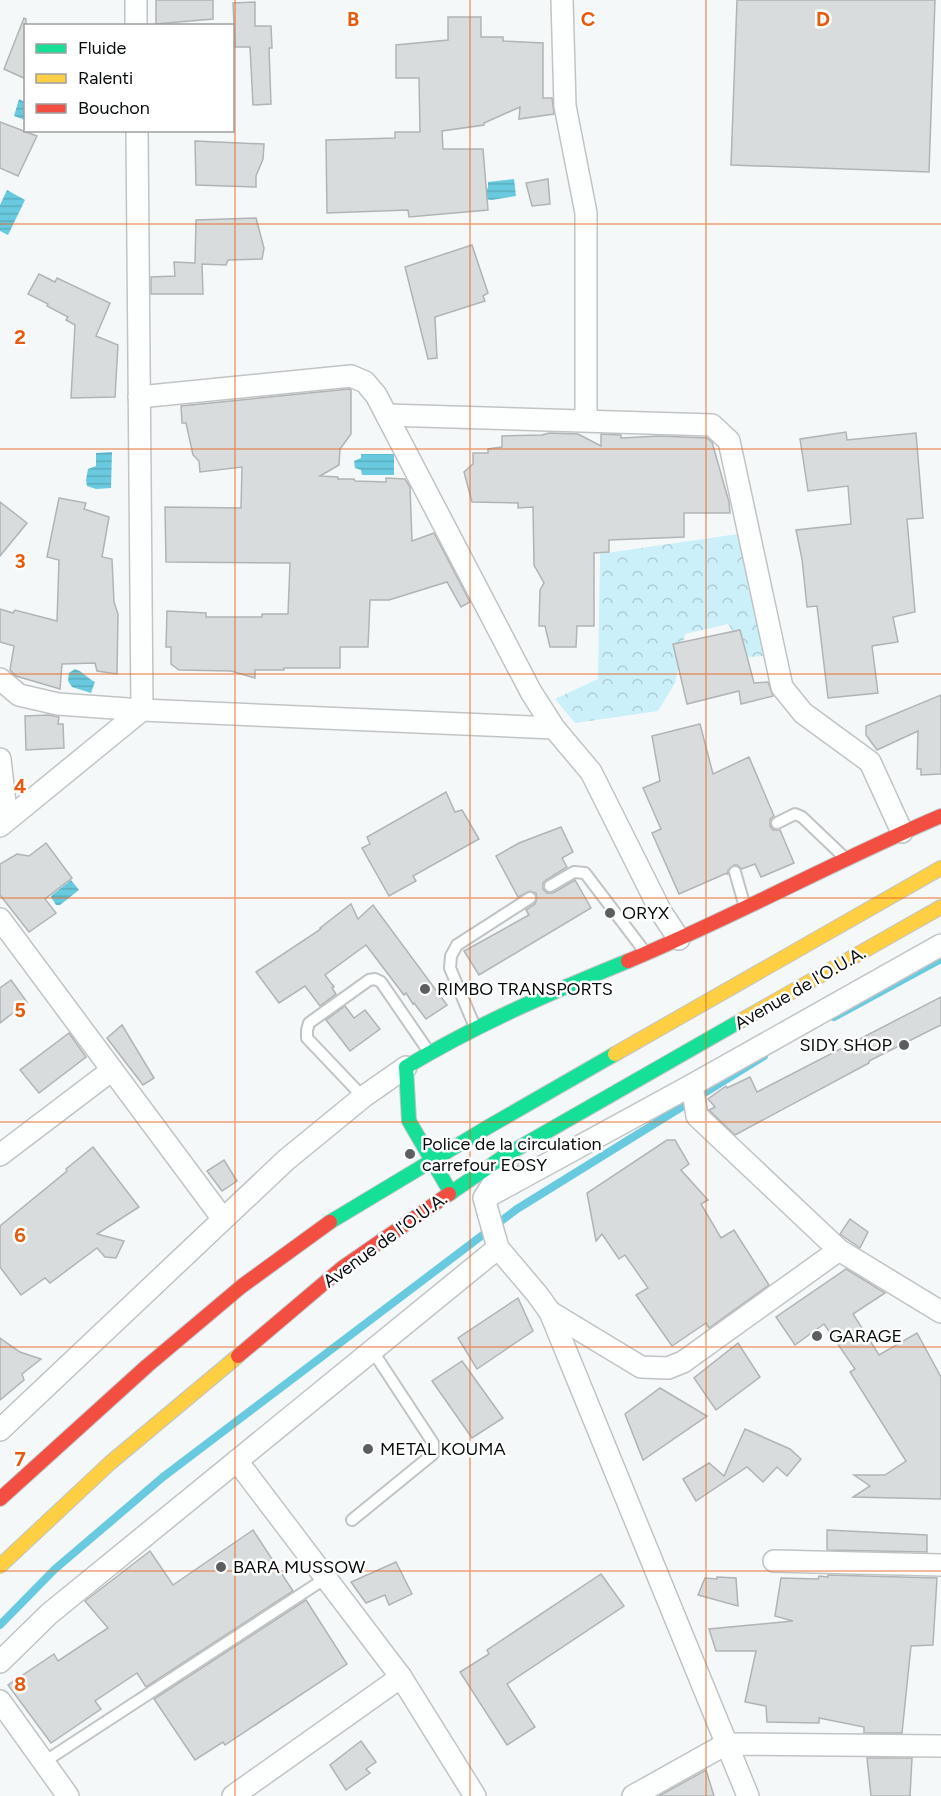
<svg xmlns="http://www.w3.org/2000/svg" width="941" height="1796" font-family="Figtree,sans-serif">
  <defs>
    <pattern id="forest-crowns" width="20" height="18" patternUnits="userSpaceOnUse" patternTransform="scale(1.5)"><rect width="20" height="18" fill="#cbf0fa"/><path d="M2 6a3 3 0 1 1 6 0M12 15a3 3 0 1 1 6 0" fill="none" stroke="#adcdd5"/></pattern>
    <pattern id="water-rules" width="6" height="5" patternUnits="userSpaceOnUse" patternTransform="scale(1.5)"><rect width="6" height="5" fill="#69cadf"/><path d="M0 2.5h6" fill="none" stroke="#5aacbe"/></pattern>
  </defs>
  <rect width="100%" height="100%" fill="#f4f8f9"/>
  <polygon fill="url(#forest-crowns)" points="738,534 766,656 748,657 728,624 685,634 675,683 658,711 575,723 555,699 598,679 600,554"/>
  <g fill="url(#water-rules)">
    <polygon points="19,99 25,102 25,120 14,116"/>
    <polygon points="514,179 516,196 492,200 484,199 483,190 488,188 488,182"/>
    <polygon points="7,190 25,200 8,235 0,231 0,205"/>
    <polygon points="112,452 111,488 96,489 87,486 86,480 88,469 96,466 96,453"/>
    <polygon points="361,454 394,454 394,475 362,475 361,470 355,468 354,461 361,458"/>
    <path d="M75,669C84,672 87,678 95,682L91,693L72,687L68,681L69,673Z"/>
    <polygon points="71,880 79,890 60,905 56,905 51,897 52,895"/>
  </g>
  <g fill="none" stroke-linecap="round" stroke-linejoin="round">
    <g stroke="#69cadf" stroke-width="8">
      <polyline points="834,1017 941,959"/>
      <polyline points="0,1625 55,1569 163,1477 517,1209 764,1056"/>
    </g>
  </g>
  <g fill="#d8dcdd" stroke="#b1b4b5" stroke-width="1.5">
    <polygon points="156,0 213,0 213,19 156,24"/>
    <polygon points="737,0 935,0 929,172 731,165"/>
    <polygon points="255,2 255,26 271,26 272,48 269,48 271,104 253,105 250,47 235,47 233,3"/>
    <polygon points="448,17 481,17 481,37 503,37 503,41 543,43 543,98 552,98 554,114 519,119 520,107 484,123 484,125 442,131 443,149 483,149 488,210 409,217 408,210 327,213 326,140 395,138 395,132 420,132 419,78 396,78 396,45 448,40"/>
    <polygon points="24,18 26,19 26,79 4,69"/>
    <polygon points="0,122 37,136 18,176 0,168"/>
    <polygon points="195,141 264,144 263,159 256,176 256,187 196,185"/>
    <polygon points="548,179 550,204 532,206 526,183"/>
    <polygon points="256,218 264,248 262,259 228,260 226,265 202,264 203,294 151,294 151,277 175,276 174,262 195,263 196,220"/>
    <polygon points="472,245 488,293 483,296 485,301 435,317 437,358 428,359 405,267"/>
    <polygon points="39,274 55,282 57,278 110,303 96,336 118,345 115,397 71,398 75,325 66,320 68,317 47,306 48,304 28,294"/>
    <polygon points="349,389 351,390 351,434 340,449 339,465 320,476 338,477 338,479 354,479 355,481 386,482 386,478 405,479 410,487 412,541 434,533 470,602 461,607 447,582 389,600 370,600 368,647 340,647 340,668 284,668 284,670 255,670 255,678 231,671 179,670 171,664 171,647 166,647 167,611 206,613 206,617 262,617 262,614 288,614 290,563 166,562 165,507 241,508 242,467 200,472 199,461 193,455 186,423 182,423 181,406"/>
    <polygon points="846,432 847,440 916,433 923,518 907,519 915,612 893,617 898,642 872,646 878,693 828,698 817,606 807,607 802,559 796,530 851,524 848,486 808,491 800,439"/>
    <polygon points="549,433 578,434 601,446 601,434 621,435 621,438 659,436 707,438 712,442 729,502 730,513 684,513 684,537 609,540 609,552 594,553 594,626 577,626 576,647 550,647 545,626 539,626 540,590 544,583 534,565 533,507 518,508 518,503 472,502 464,472 473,464 473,453 488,453 488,449 502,447 502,436 542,435"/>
    <polygon points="59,498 86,503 84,509 109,517 102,557 112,559 114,602 118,614 117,674 97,671 95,663 62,664 60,689 16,676 10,670 14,646 0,642 0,609 13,613 15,610 57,621 59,560 47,557"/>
    <polygon points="0,502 27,523 0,556"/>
    <polygon points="740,630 754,683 768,682 773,696 741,704 739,691 687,704 673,644"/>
    <polygon points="941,695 941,774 921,775 921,769 917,769 918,731 877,750 866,735 866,726"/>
    <polygon points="49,715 59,717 58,724 63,724 64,748 26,750 25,716"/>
    <polygon points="700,724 713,774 749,757 774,816 770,819 770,826 773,830 780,830 794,863 761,877 755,864 742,869 737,865 734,865 728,870 728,875 727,873 679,894 652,833 661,829 643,788 660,781 652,736"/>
    <polygon points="446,792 455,812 462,810 479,839 413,876 416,881 389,896 362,848 370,844 367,837"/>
    <polygon points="561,827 573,852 562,858 567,867 546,880 543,883 543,889 547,893 553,893 575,880 591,908 479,975 464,951 529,915 526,910 535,904 537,898 536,893 530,891 518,897 496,856 519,843"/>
    <polygon points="46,843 72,878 45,899 56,913 29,932 0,895 0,864 17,854 29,856"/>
    <polygon points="351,904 358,919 373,905 447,1005 426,1019 414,1003 413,1004 406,993 404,995 366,945 325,975 334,987 332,988 336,994 320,1006 305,986 279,1003 256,972 321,929 320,928"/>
    <polygon points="11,980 27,1002 0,1023 0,988"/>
    <polygon points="941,997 941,1025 869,1061 869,1063 735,1135 709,1110 715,1107 708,1099 726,1086 727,1088 750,1077 757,1092"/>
    <polygon points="345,1006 354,1018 365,1010 380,1029 350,1051 326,1020"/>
    <polygon points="122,1025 154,1078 143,1085 107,1038"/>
    <polygon points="69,1033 86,1057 39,1093 20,1070"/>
    <polygon points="667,1140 675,1140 689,1164 681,1170 708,1200 701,1204 721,1238 734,1230 769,1285 709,1328 706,1323 672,1346 636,1295 648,1288 625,1255 619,1259 602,1234 596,1241 587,1193"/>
    <polygon points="93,1147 139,1207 97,1234 124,1241 116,1258 105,1257 97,1248 50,1283 45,1278 21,1295 0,1267 0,1226 67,1171 66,1169"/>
    <polygon points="224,1160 237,1181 222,1191 207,1171"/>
    <polygon points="850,1219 868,1232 860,1248 840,1234"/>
    <polygon points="846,1269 885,1293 853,1314 879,1355 917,1333 941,1377 941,1499 853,1497 870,1486 854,1475 885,1475 906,1461 850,1372 855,1369 824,1324 795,1345 776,1317"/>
    <polygon points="518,1298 533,1331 477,1369 458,1338"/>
    <polygon points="0,1338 20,1352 41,1359 22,1374 24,1380 0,1400"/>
    <polygon points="738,1343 760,1377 716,1410 694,1378"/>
    <polygon points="462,1361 503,1418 472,1438 432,1381"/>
    <polygon points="660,1388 707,1416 643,1460 625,1414"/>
    <polygon points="745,1429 790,1449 801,1459 787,1476 777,1467 763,1482 747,1467 696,1501 683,1479 709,1463 724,1476"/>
    <polygon points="253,1530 293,1591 146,1687 137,1673 95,1701 101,1709 51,1743 8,1685 54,1654 58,1661 108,1628 85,1601 150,1551 173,1585"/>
    <polygon points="827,1530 927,1535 927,1552 827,1550"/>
    <polygon points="396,1562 412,1594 389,1605 385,1595 366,1603 351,1582"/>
    <polygon points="601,1574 624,1606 507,1684 535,1727 507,1745 460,1672 489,1654 487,1650"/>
    <polygon points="828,1575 937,1578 933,1645 911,1646 902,1733 864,1733 864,1727 819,1718 819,1723 767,1722 766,1706 745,1702 756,1651 716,1651 709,1629 793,1621 775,1616 781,1578 818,1579 819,1576 828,1577"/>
    <polygon points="717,1577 736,1578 738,1606 698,1595 705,1578 717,1579"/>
    <polygon points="306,1600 347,1664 225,1745 223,1742 195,1760 154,1699"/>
    <polygon points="361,1741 376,1762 366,1769 370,1773 346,1790 330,1765"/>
    <polygon points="867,1758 912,1758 910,1796 871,1796"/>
    <polygon points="706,1770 714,1796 659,1796"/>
  </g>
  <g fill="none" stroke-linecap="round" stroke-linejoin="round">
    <defs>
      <g id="lane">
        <polyline points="777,823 795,814 802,817 845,858"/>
        <polyline points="735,872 745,907"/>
        <polyline points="550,886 574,872 585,873 645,952"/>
        <polyline points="475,1027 450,968 451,956 457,945 530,898"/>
        <polyline points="363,1097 307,1038 307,1030 309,1023 369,980 375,979 381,982 429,1052"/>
        <polyline points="352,1520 433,1454 433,1443 372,1350"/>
        <polyline points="44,1762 326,1578"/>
      </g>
      <g id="street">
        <polyline points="136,0 136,26"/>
        <polyline points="562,0 565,106 586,213 586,420"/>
        <polyline points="137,130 142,710"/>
        <polyline points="139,397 351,376 365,382 376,395 531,692 554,728 591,772 661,912 679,939"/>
        <polyline points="387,415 712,425 729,441 782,687 803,713 870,762 902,832"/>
        <polyline points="0,679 19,695 58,704 142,710 554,728"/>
        <polyline points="0,759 7,820"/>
        <polyline points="0,826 142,710"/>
        <polyline points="0,919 223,1219"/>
        <polyline points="692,1085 697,1116 839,1250 941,1312"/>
        <polyline points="0,1155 112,1070"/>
        <polyline points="508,1160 484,1198 498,1248 537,1294 550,1312 641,1367 668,1368 683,1362 839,1250"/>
        <polyline points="485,1198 692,1085 941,945"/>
        <polyline points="550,1312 748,1796"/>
        <polyline points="0,1430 286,1160 363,1097 406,1067"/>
        <polyline points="237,1461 401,1677 475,1796"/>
        <polyline points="774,1561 941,1565"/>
        <polyline points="0,1662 49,1614 498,1248"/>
        <polyline points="0,1701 68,1796"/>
        <polyline points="233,1796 401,1677"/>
        <polyline points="633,1796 726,1744 941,1746"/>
      </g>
      <g id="fast">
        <path d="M451,1193L409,1121L406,1067C477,1024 552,992 628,961"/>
        <polyline points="449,1194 506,1155 742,1020"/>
        <polyline points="330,1222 488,1127 615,1054"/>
      </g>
      <g id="slow">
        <polyline points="742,1020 941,907"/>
        <polyline points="615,1054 941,868"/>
        <polyline points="0,1566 110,1463 238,1356"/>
      </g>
      <g id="jam">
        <path d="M628,961C734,917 835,861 941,816"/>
        <polyline points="238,1356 342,1268 449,1194"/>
        <polyline points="0,1499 147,1366 242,1286 330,1222"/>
      </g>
    </defs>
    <use href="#lane" stroke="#c1c4c5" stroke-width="14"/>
    <use href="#street" stroke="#c1c4c5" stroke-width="24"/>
    <use href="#fast" stroke="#c1c4c5" stroke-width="16"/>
    <use href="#slow" stroke="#c1c4c5" stroke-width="16"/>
    <use href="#jam" stroke="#c1c4c5" stroke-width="16"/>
    <use href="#lane" stroke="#fdfefe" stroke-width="10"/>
    <use href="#street" stroke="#fdfefe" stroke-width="21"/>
    <use href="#fast" stroke="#16e098" stroke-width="14"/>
    <use href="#slow" stroke="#ffcf43" stroke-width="14"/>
    <use href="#jam" stroke="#f24e42" stroke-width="14"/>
  </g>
  <path fill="none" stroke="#e8590c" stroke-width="1.5" stroke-opacity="0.55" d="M235,0V1796M470,0V1796M706,0V1796M0,224H941M0,449H941M0,674H941M0,898H941M0,1122H941M0,1347H941M0,1571H941"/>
  <g fill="#5b5f60" stroke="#fff" stroke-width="2">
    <circle cx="610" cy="913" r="6"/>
    <circle cx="425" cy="989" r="6"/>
    <circle cx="904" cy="1045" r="6"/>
    <circle cx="410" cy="1154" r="6"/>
    <circle cx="817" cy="1336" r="6"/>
    <circle cx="368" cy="1449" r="6"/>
    <circle cx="221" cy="1567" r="6"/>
  </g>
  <g text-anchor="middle" stroke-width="5" stroke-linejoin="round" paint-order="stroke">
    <g font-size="18" fill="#090c0d" stroke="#fff" text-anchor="start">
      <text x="622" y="919">ORYX</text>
      <text x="437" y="995">RIMBO TRANSPORTS</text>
      <text x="892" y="1051" text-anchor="end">SIDY SHOP</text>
      <text x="422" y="1150">Police de la circulation<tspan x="422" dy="21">carrefour EOSY</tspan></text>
      <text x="829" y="1342">GARAGE</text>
      <text x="380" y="1455">METAL KOUMA</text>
      <text x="233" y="1573">BARA MUSSOW</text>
    </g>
    <g font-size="18" fill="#090c0d" stroke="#fff">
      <text transform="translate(800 988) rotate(-30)" y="6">Avenue de l'O.U.A.</text>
      <text transform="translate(385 1240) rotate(-36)" y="6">Avenue de l'O.U.A.</text>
    </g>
  </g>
  <g font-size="20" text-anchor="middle" font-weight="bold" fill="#e8590c" stroke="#fff" stroke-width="5" stroke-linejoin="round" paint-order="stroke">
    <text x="353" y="26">B</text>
    <text x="588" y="26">C</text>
    <text x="823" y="26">D</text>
    <text x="20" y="344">2</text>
    <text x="20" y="568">3</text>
    <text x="20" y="793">4</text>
    <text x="20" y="1017">5</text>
    <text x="20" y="1242">6</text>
    <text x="20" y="1466">7</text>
    <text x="20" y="1691">8</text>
  </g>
  <rect x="24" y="24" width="210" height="108" fill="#ffffff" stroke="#9d9e9e" stroke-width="1.5"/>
  <rect x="36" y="44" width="30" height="9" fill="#16e098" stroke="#9d9e9e" stroke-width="1.5"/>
  <text x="78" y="54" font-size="18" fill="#090c0d">Fluide</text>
  <rect x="36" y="74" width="30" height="9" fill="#ffcf43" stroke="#9d9e9e" stroke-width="1.5"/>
  <text x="78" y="84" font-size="18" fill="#090c0d">Ralenti</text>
  <rect x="36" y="104" width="30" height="9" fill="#f24e42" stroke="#9d9e9e" stroke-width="1.5"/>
  <text x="78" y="114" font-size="18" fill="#090c0d">Bouchon</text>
</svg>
